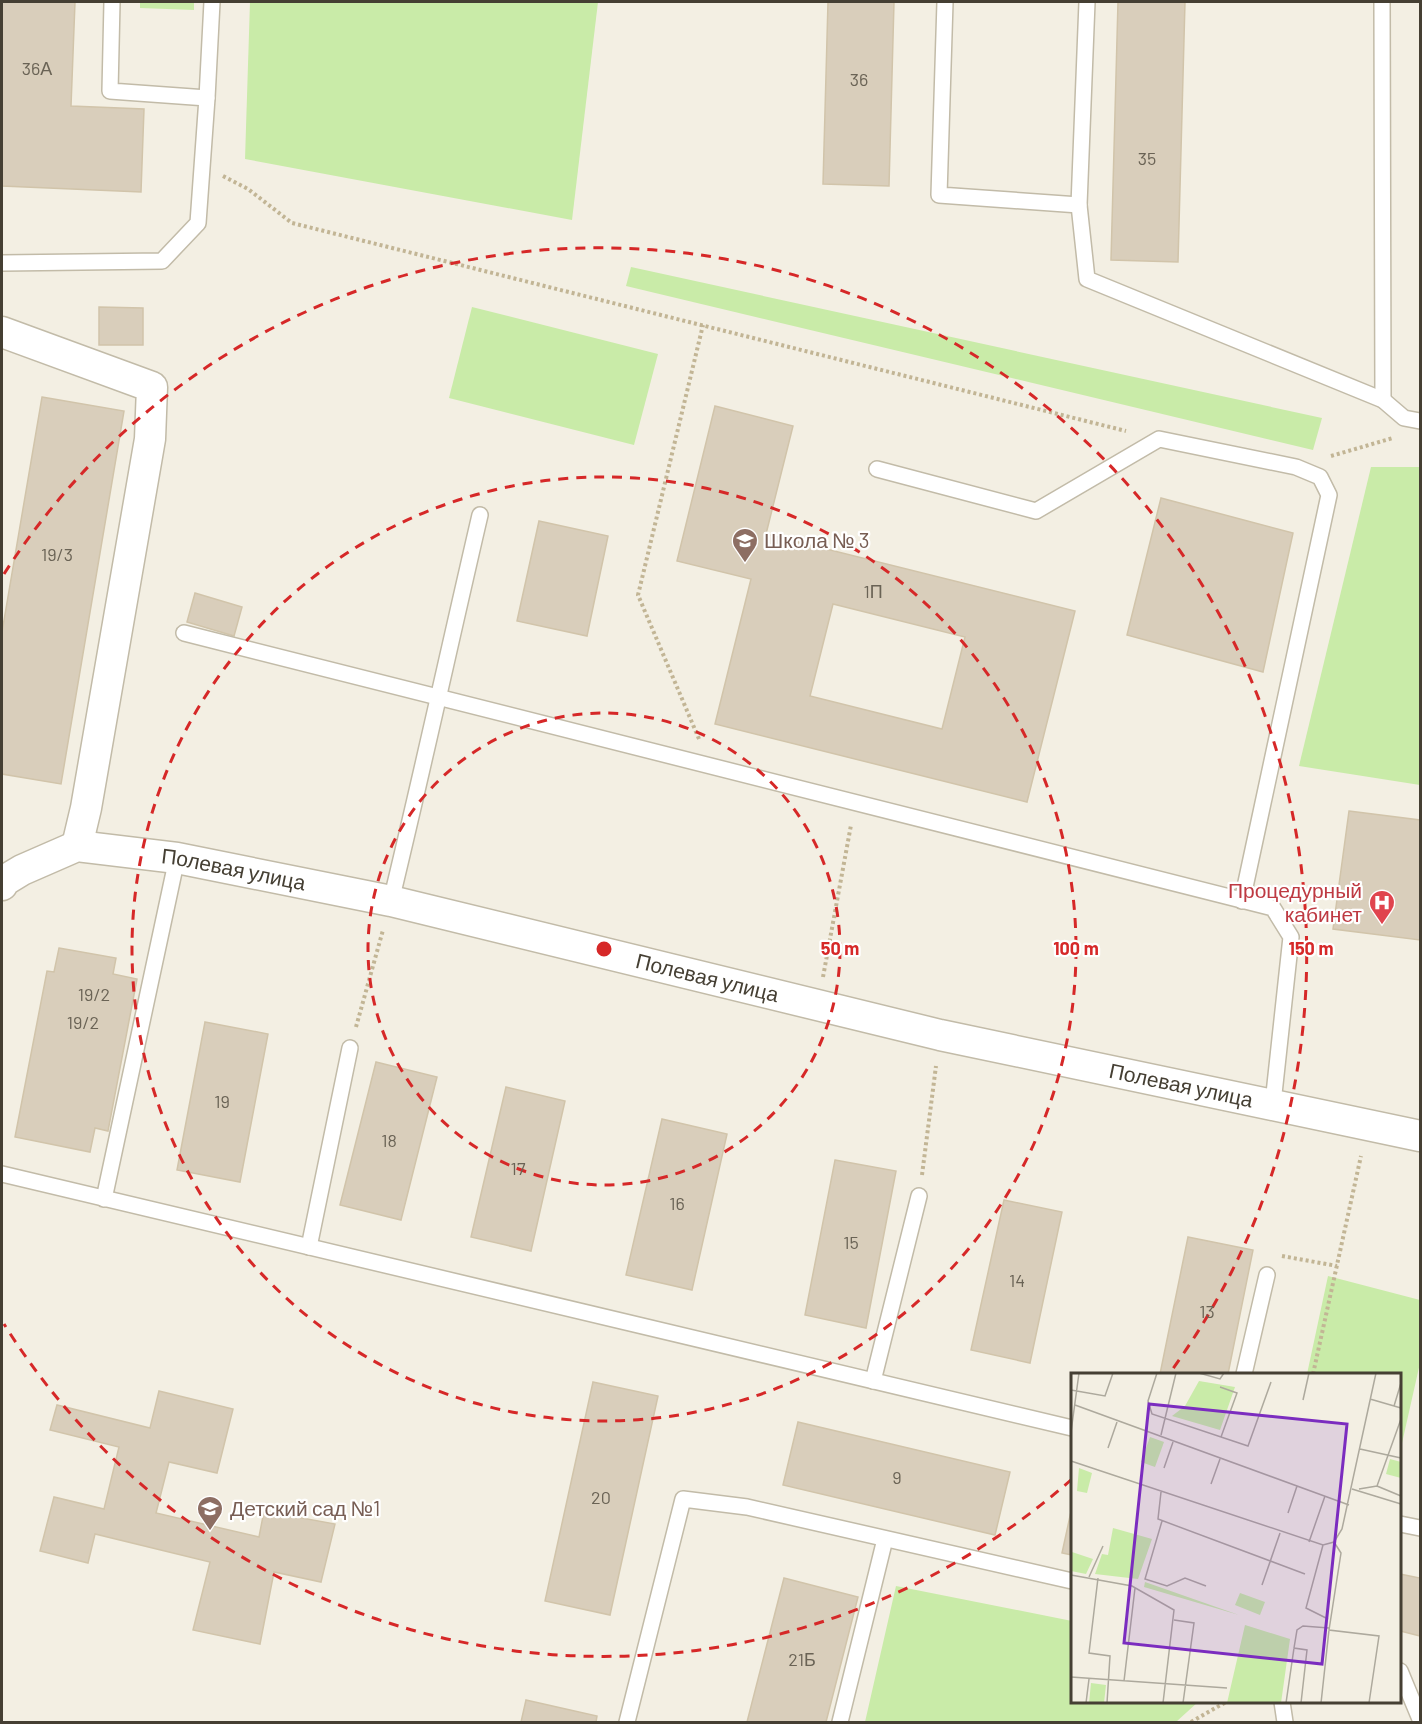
<svg xmlns="http://www.w3.org/2000/svg" width="1422" height="1724" font-family="Barlow,sans-serif">
  <rect width="100%" height="100%" fill="#f3efe3"/>
  <g fill="#c9eba8">
    <polygon points="140,2 194,2 194,10 140,8"/>
    <polygon points="250,2 598,2 572,220 245,159"/>
    <polygon points="631,267 1322,418 1313,450 626,286"/>
    <polygon points="472,307 658,354 634,445 449,398"/>
    <polygon points="1371,467 1420,467 1420,785 1299,766"/>
    <polygon points="1328,1276 1420,1300 1420,1363 1400,1452 1400,1374 1307,1374"/>
    <polygon points="896,1586 1072,1621 1072,1702 1198,1702 1176,1722 865,1722"/>
  </g>
  <g fill="#d9cebb" stroke="#d1c4aa" stroke-width="1.5" fill-rule="evenodd">
    <polygon points="2,2 75,2 71,106 144,109 141,192 2,186"/>
    <polygon points="828,2 894,2 889,186 823,184"/>
    <polygon points="1118,2 1185,2 1178,262 1111,260"/>
    <polygon points="99,307 143,308 143,345 99,345"/>
    <polygon points="42,397 124,411 61,784 2,774 2,632"/>
    <path d="M715,406L793,426L766,534L1075,611L1027,802L715,724L751,579L677,561ZM833,604L965,637L942,729L810,696Z"/>
    <polygon points="1161,498 1293,533 1263,672 1127,635"/>
    <polygon points="539,521 608,536 587,636 517,621"/>
    <polygon points="195,593 242,607 234,636 187,622"/>
    <polygon points="1349,811 1420,820 1420,940 1333,929"/>
    <polygon points="59,948 116,958 113,974 137,979 108,1131 95,1128 90,1152 15,1137 47,971 54,972"/>
    <polygon points="205,1022 268,1034 240,1182 177,1170"/>
    <polygon points="376,1062 437,1077 401,1220 340,1205"/>
    <polygon points="506,1087 565,1101 531,1251 471,1237"/>
    <polygon points="662,1119 727,1134 692,1290 626,1275"/>
    <polygon points="835,1160 896,1171 866,1328 805,1315"/>
    <polygon points="1004,1200 1062,1212 1030,1363 971,1350"/>
    <polygon points="1188,1237 1253,1250 1228,1374 1160,1374"/>
    <polygon points="593,1382 658,1396 610,1615 545,1601"/>
    <polygon points="159,1391 233,1409 217,1473 169,1462 156,1513 259,1537 264,1511 335,1524 321,1582 274,1572 260,1644 193,1630 210,1562 95,1534 88,1563 40,1551 54,1497 104,1509 119,1447 50,1430 57,1405 150,1428"/>
    <polygon points="798,1422 1010,1472 995,1535 783,1485"/>
    <polygon points="1072,1507 1072,1555 1062,1553"/>
    <polygon points="1400,1574 1420,1578 1420,1636 1400,1631"/>
    <polygon points="784,1578 858,1597 826,1722 747,1722"/>
    <polygon points="526,1700 597,1716 596,1722 521,1722"/>
  </g>
  <g fill="none" stroke-linecap="round" stroke-linejoin="round">
    <defs>
      <g id="service">
        <polyline points="945,2 939,195 1079,205"/>
        <polyline points="1087,2 1079,205 1087,279 1383,400 1404,418 1420,421"/>
        <polyline points="1382,2 1383,400"/>
        <polyline points="207,98 212,2"/>
        <polyline points="2,263 162,261 198,223 207,98 110,91 112,2"/>
        <polyline points="877,469 1036,511 1159,439 1296,467 1320,477 1329,495 1242,901"/>
        <polyline points="184,633 1273,908 1291,937 1273,1103"/>
        <path d="M391,901C422,773 450,644 480,515"/>
        <polyline points="2,1174 1072,1428"/>
        <polyline points="104,1199 177,858"/>
        <polyline points="309,1247 350,1048"/>
        <polyline points="1244,1374 1267,1275"/>
        <polyline points="873,1381 919,1196"/>
        <polyline points="1400,1524 1420,1528"/>
        <polyline points="1400,1671 1420,1719"/>
        <polyline points="1282,1702 1285,1722"/>
        <polyline points="627,1722 683,1499 747,1507 1072,1581"/>
        <polyline points="840,1722 885,1539"/>
      </g>
      <g id="minor">
        <polyline points="2,332 152,387 150,439 86,808 77,846"/>
        <path id="s1" d="M2,885L4,881L22,870L77,846L177,858L391,901L940,1035L1420,1136"/>
      </g>
    </defs>
    <use href="#service" stroke="#c2bba8" stroke-width="18"/>
    <use href="#minor" stroke="#c2bba8" stroke-width="33"/>
    <g stroke="#c2b595" stroke-width="4" stroke-dasharray="3 3" stroke-linecap="butt">
      <polyline points="223,176 248,189 292,223 1126,431"/>
      <polyline points="1331,456 1393,438"/>
      <polyline points="699,739 638,595 703,325"/>
      <polyline points="823,977 851,825"/>
      <polyline points="356,1027 383,930"/>
      <polyline points="922,1175 936,1066"/>
      <polyline points="1282,1256 1337,1266"/>
      <polyline points="1313,1374 1361,1156"/>
      <polyline points="1191,1722 1226,1702"/>
    </g>
    <use href="#service" stroke="#fff" stroke-width="15"/>
    <use href="#minor" stroke="#fff" stroke-width="30"/>
  </g>
  <g fill="none" stroke="#d62828" stroke-width="3" stroke-dasharray="10 8">
    <circle cx="604" cy="949" r="236"/>
    <circle cx="604" cy="949" r="472"/>
    <path d="M1072 1479A707 707 0 0 1 4 1324M4 574A707 707 0 1 1 1169 1374"/>
  </g>
  <defs>
    <symbol id="school-pin" viewBox="-11 -11 22 30"><path d="M0 17L-7.5 6A9.5 9.5 0 1 1 7.5 6Z" fill="#8d6e63" stroke="#fff"/><path d="M0-5L7-2L0 1L-7-2ZM-4 1L0 2.5L4 1V4Q0 6-4 4Z" fill="#fff"/></symbol>
    <symbol id="hospital-pin" viewBox="-11 -11 22 30"><path d="M0 17L-7.5 6A9.5 9.5 0 1 1 7.5 6Z" fill="#e0444e" stroke="#fff"/><path d="M-5-5h3v3.5h4V-5h3V5h-3V1.5h-4V5h-3Z" fill="#fff"/></symbol>
  </defs>
  <g fill-rule="evenodd">
    <use href="#school-pin" x="730" y="526" width="30" height="40"/>
    <use href="#hospital-pin" x="1367" y="888" width="30" height="40"/>
    <use href="#school-pin" x="195" y="1494" width="30" height="40"/>
  </g>
  <g text-anchor="middle" stroke-width="4.5" stroke-linejoin="round" paint-order="stroke">
    <g font-size="18" fill="#6a6355">
      <text x="37" y="75">36А</text>
      <text x="859" y="86">36</text>
      <text x="1147" y="165">35</text>
      <text x="57" y="561">19/3</text>
      <text x="873" y="598">1П</text>
      <text x="94" y="1001">19/2</text>
      <text x="83" y="1029">19/2</text>
      <text x="222" y="1108">19</text>
      <text x="389" y="1147">18</text>
      <text x="518" y="1175">17</text>
      <text x="677" y="1210">16</text>
      <text x="851" y="1249">15</text>
      <text x="1017" y="1287">14</text>
      <text x="1207" y="1318">13</text>
      <text x="897" y="1484">9</text>
      <text x="601" y="1504">20</text>
      <text x="802" y="1666">21Б</text>
    </g>
    <g font-size="21" fill="#785e54" stroke="#fff" text-anchor="start">
      <text x="764" y="548">Школа № 3</text>
      <text x="230" y="1516">Детский сад №1</text>
    </g>
    <g font-size="21" fill="#453f33" stroke="#fff">
      <text dy="7" stroke="none"><textPath href="#s1" startOffset="244">Полевая улица</textPath></text>
      <text dy="7" stroke="none"><textPath href="#s1" startOffset="730">Полевая улица</textPath></text>
      <text dy="7" stroke="none"><textPath href="#s1" startOffset="1216">Полевая улица</textPath></text>
    </g>
    <g font-size="21" fill="#be3a42" stroke="#fff" text-anchor="end">
      <text x="1362" y="898">Процедурный<tspan x="1362" dy="24">кабинет</tspan></text>
    </g>
  </g>
  <g transform="translate(1071 1373)">
    <rect width="330" height="330" fill="#f3efe3"/>
    <path d="M128,8L164,14L149,57L101,43L114,33ZM79,64L93,69L84,94L70,89ZM319,86L330,89V105L315,101ZM8,95L21,100L16,120L6,118ZM42,155L81,166L67,206L24,201L31,181L37,182ZM1,179L22,186L15,201L0,198ZM74,209L168,242L73,214ZM169,220L194,229L189,242L164,232ZM174,252L219,266L210,330H156ZM20,310L35,312L33,330H18Z" fill="#c9eba8"/>
    <path fill="none" stroke="#ada99d" stroke-width="1.5" d="M86,0L77,28L81,41L177,73L200,9M128,0L149,6L153,0M149,14L166,20L150,64M0,17L34,23L42,0M299,26L330,35M232,27L238,0M4,32L278,132M323,33L330,10M330,46L306,113L330,123M0,59L8,0M90,62L105,0M37,75L46,49M289,76L330,85M0,88L252,172L263,169L271,156L305,0M93,95L102,69M140,111L149,86M281,116L330,131M288,116L306,113M90,119L87,146L234,201M217,140L226,113M91,148L74,206L96,213L114,205L135,213M238,169L254,123M263,169L270,180L258,257L308,263L298,330M252,172L235,235L257,246M0,202L61,213L103,237L92,330M18,204L32,173M27,205L18,280L39,283L36,330M191,212L209,160M103,247L123,250L112,330M0,304L156,315M53,308L64,215M15,330L18,306M215,330L223,275M230,330L236,277L223,275L226,257L232,253L258,255M250,330L258,257"/>
    <path fill="#7b2cbf" fill-opacity="0.15" stroke="#7b2cbf" stroke-width="3" d="M78,31L276,51L251,291L53,270Z"/>
    <rect width="330" height="330" fill="none" stroke="#453f33" stroke-width="3"/>
  </g>
  <circle cx="604" cy="949" r="9" fill="#d62828" stroke="#fff" stroke-width="3"/>
  <g font-size="18" text-anchor="middle" font-weight="bold" fill="#d62828" stroke="#fff" stroke-width="4.5" stroke-linejoin="round" paint-order="stroke">
    <text x="840" y="955">50 m</text>
    <text x="1076" y="955">100 m</text>
    <text x="1311" y="955">150 m</text>
  </g>
  <rect width="1422" height="1724" fill="none" stroke="#453f33" stroke-width="6"/>
</svg>
